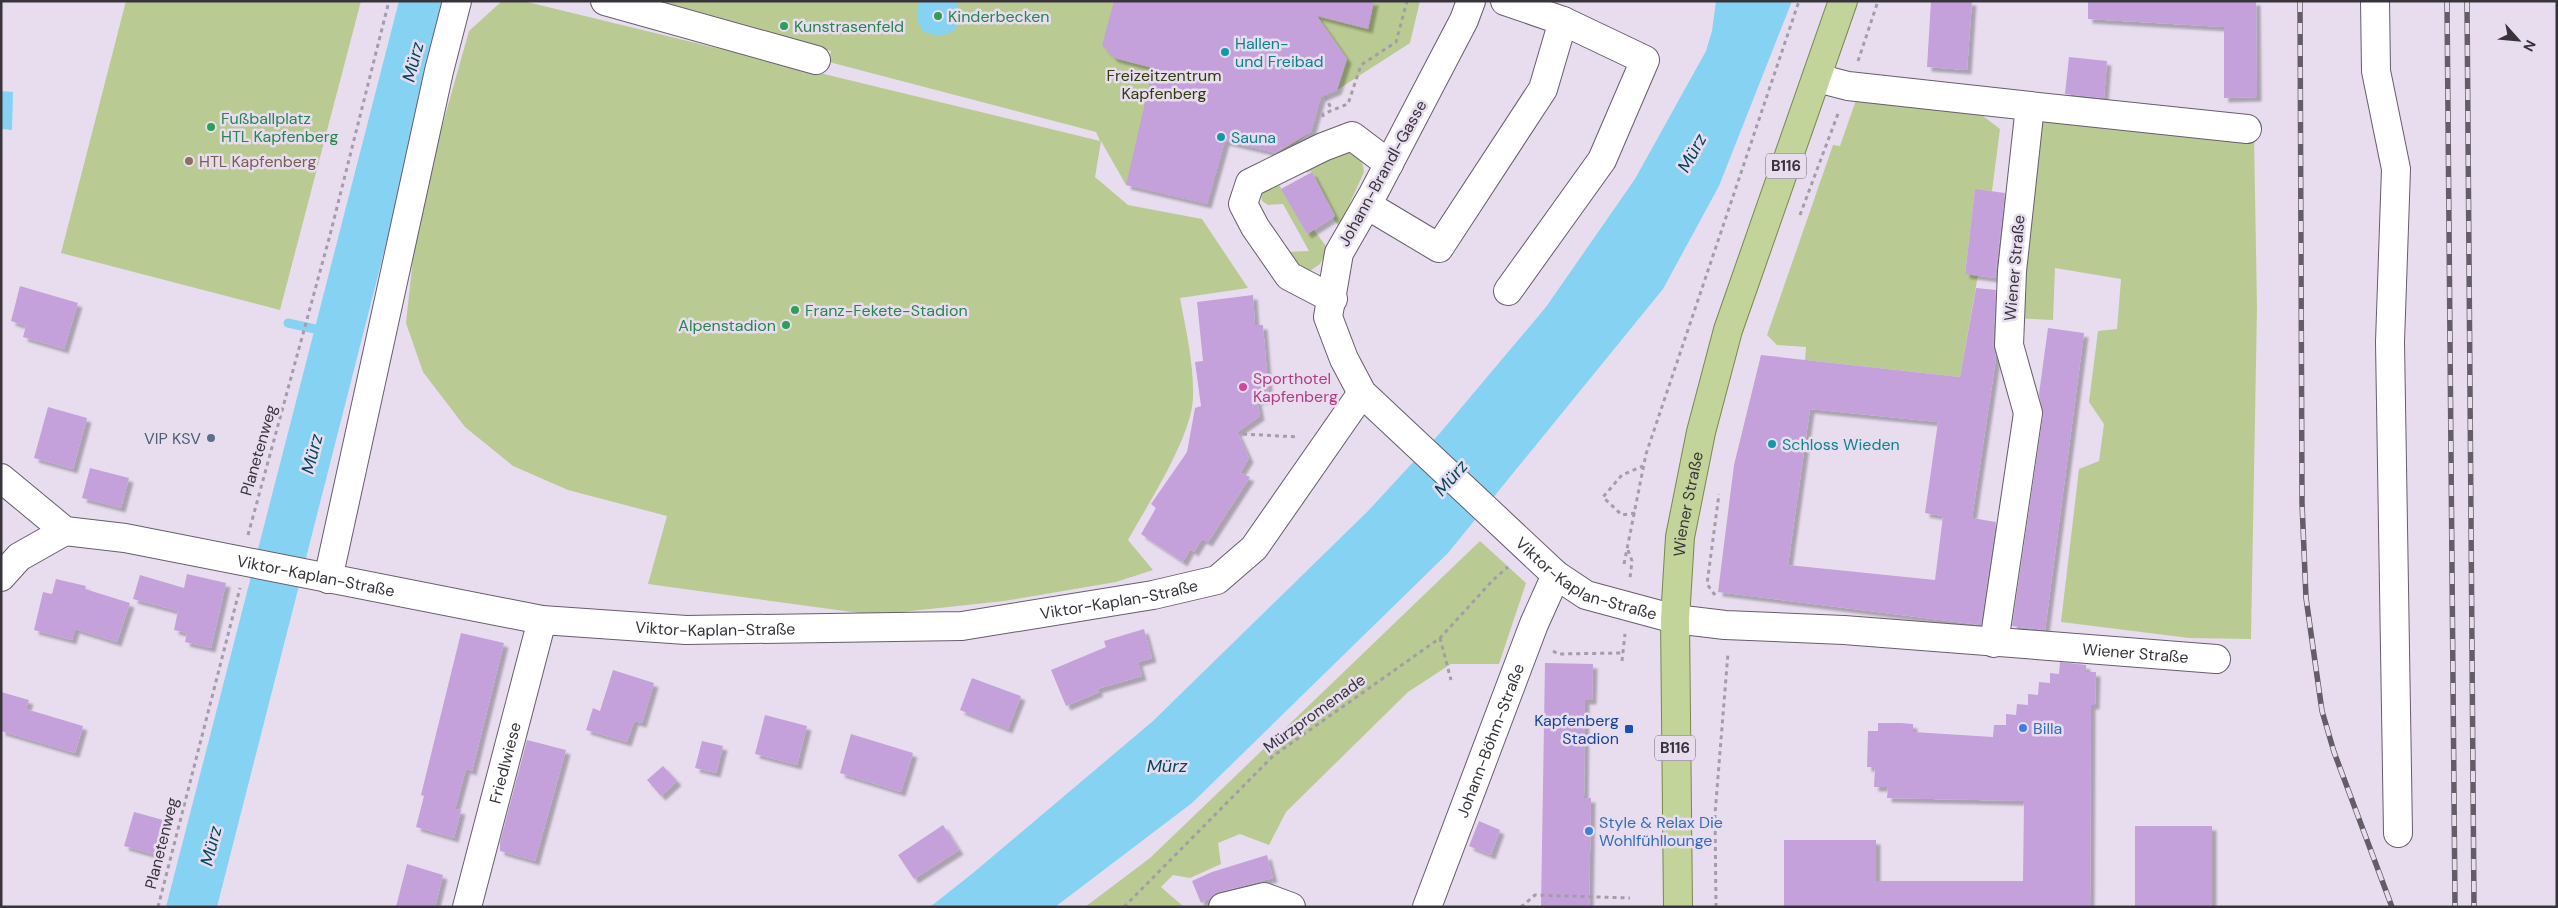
<svg xmlns="http://www.w3.org/2000/svg" width="2558" height="908" font-family="'DM Sans',sans-serif">
  <defs>
    <filter id="shadow"><feDropShadow dx="4.5" dy="4.5" stdDeviation="1" flood-color="#0004"/></filter>
  </defs>
  <rect width="100%" height="100%" fill="#e8ddef"/>
  <g fill="#b9cb93">
    <polygon points="126,1 361,1 280,310 61,253"/>
    <path d="M502,1H523L1100,141L1096,132L829,62L831,51L631,1H1420L1410,43L1337,90L1321,97L1311,132L1282,154L1225,141L1207,204L1126,185L1101,141L1095,177L1128,205L1202,219L1248,288L1180,298C1186,330 1194,365 1193,397C1192,437 1148,504 1128,540L1153,570L1116,582L1004,601L874,615L648,584L667,516L568,490L513,466L465,427L423,372L406,323L418,212L469,31Z"/>
    <polygon points="1857,97 1970,106 2000,129 1992,191 1975,190 1965,273 1978,275 1960,377 1805,360 1806,347 1777,345 1767,335 1833,145 1840,146"/>
    <polygon points="2030,106 2254,136 2257,307 2251,639 2189,638 2061,622 2079,469 2099,461 2104,424 2089,402 2098,331 2117,329 2121,279 2055,268 2053,320 2010,318"/>
    <polygon points="1345,144 1362,161 1364,172 1339,227 1333,218 1335,216 1311,171 1307,173 1302,165"/>
    <path d="M1277,181L1307,234L1314,230L1328,249L1320,264L1310,271L1299,268L1286,252L1309,251L1283,204L1268,205L1262,201C1260,189 1267,186 1277,181Z"/>
    <polygon points="1480,541 1526,583 1499,664 1451,664 1408,692 1286,812 1269,845 1240,834 1218,843 1221,864 1190,878 1173,875 1161,887 1184,907 1085,907 1150,858"/>
  </g>
  <g fill="#86d2f3">
    <polygon points="399,1 448,1 217,907 166,907"/>
    <path d="M920,1H955C971,25 947,44 923,31C916,21 915,12 920,1Z"/>
    <polygon points="1716,1 1792,1 1719,186 1663,289 1448,553 1192,803 1055,907 930,907 973,873 1153,721 1368,511 1440,433 1546,307 1635,179 1706,51 1712,31"/>
    <polygon points="1,91 13,92 12,130 1,129"/>
  </g>
  <g fill="none" stroke-linecap="round" stroke-linejoin="round">
    <polyline stroke="#86d2f3" stroke-width="9" points="288,323 324,331"/>
  </g>
  <g fill="#c4a1da" fill-rule="evenodd" filter="url(#shadow)">
    <polygon points="1114,1 1374,1 1368,29 1317,16 1347,59 1337,90 1321,97 1311,132 1276,153 1225,141 1207,204 1126,185 1153,68 1114,58 1102,45"/>
    <polygon points="1931,1 1972,1 1967,70 1927,67"/>
    <polygon points="2088,1 2256,1 2257,97 2224,98 2224,27 2088,19"/>
    <polygon points="2069,57 2107,61 2104,98 2065,94"/>
    <polygon points="1312,172 1335,216 1307,234 1281,189"/>
    <polygon points="1975,189 2005,193 1995,278 1965,274"/>
    <polygon points="20,286 78,303 64,349 23,337 26,326 11,321"/>
    <path d="M1976,288L1996,290L1993,344L1996,358L1972,518L1996,522L1981,625L1718,592L1734,465L1761,355L1960,377ZM1810,409L1938,422L1925,513L1943,516L1935,580L1788,565Z"/>
    <polygon points="1253,295 1255,325 1263,325 1269,399 1257,400 1260,416 1237,432 1249,458 1240,473 1250,477 1208,542 1202,539 1194,552 1190,549 1183,562 1141,534 1156,508 1151,504 1187,452 1195,408 1201,406 1195,362 1203,361 1197,302"/>
    <polygon points="2048,328 2084,333 2045,630 2012,626 2043,415 2039,394"/>
    <polygon points="48,407 87,418 73,469 34,458"/>
    <polygon points="90,468 129,478 121,508 82,498"/>
    <polygon points="187,574 226,583 211,648 185,642 187,633 174,630 178,611 133,599 140,575 184,588"/>
    <polygon points="56,579 86,586 85,589 130,603 117,642 75,629 72,640 34,630 43,592 52,594"/>
    <polygon points="1144,629 1152,658 1138,662 1142,676 1097,689 1099,692 1066,706 1051,670 1106,647 1104,641"/>
    <polygon points="461,633 504,643 472,771 466,769 455,809 461,810 454,838 416,827 424,796 421,795"/>
    <polygon points="2060,662 2086,665 2086,672 2096,672 2095,705 2091,705 2090,907 1784,907 1784,840 1876,840 1876,881 2023,881 2024,801 1887,798 1888,787 1874,787 1875,767 1867,767 1868,731 1878,731 1878,723 1900,723 1913,724 1913,732 1993,737 1994,725 2006,725 2006,714 2016,715 2017,704 2028,705 2028,694 2038,695 2039,682 2050,683 2050,673 2059,674"/>
    <polygon points="1545,663 1593,664 1592,700 1585,700 1584,798 1591,798 1589,907 1541,907"/>
    <polygon points="613,670 654,683 642,723 634,721 627,742 586,730 593,708 600,711"/>
    <polygon points="972,678 1021,696 1008,729 960,710"/>
    <polygon points="1,692 29,700 26,709 83,726 75,753 1,731"/>
    <polygon points="765,715 807,726 797,765 755,754"/>
    <polygon points="851,734 913,753 901,792 840,773"/>
    <polygon points="527,740 566,750 535,861 500,851 500,842"/>
    <polygon points="702,741 723,746 716,773 695,768"/>
    <polygon points="663,766 677,781 661,796 647,780"/>
    <polygon points="134,812 163,820 153,854 124,846"/>
    <polygon points="1479,821 1500,830 1491,855 1469,846"/>
    <polygon points="943,825 959,850 914,879 898,855"/>
    <rect x="2135" y="826" width="77" height="81"/>
    <polygon points="1267,855 1273,878 1219,892 1201,903 1192,881 1212,872"/>
    <polygon points="407,864 443,875 435,907 396,907"/>
  </g>
  <g fill="none" stroke-linecap="round" stroke-linejoin="round">
    <defs>
      <g id="minor">
        <polyline points="605,1 816,60"/>
        <path id="s1" d="M1471,1L1464,20L1373,194L1339,253L1328,317L1344,359L1362,393L1556,575L1586,595L1675,619L1725,625L1844,630L2216,659"/>
        <polyline points="2375,1 2376,71 2396,169 2390,342 2398,833"/>
        <polyline points="1817,78 1848,86 2030,106 2012,271 2009,345 2028,413 1994,643"/>
        <polyline points="2030,106 2247,129"/>
        <polyline points="1367,205 1439,248 1543,89 1563,21 1505,1"/>
        <polyline points="1508,291 1602,160 1645,60 1563,21"/>
        <polyline points="1333,299 1289,276 1255,227 1243,204 1250,183 1323,147 1352,136 1389,164"/>
        <path id="s2" d="M1,478L65,531L125,538L542,620L686,630L962,626L1153,595L1217,580L1254,548L1362,393"/>
        <polyline points="1,577 19,557 65,531"/>
        <polyline points="328,579 439,71 457,1"/>
        <path id="s3" d="M467,907L542,620"/>
        <polyline points="1223,907 1264,897 1291,907"/>
        <path id="s4" d="M1427,907L1534,624L1556,575"/>
      </g>
      <g id="major">
        <path id="s5" d="M1678,907L1675,619L1680,537L1701,432L1728,330L1843,1"/>
      </g>
    </defs>
    <use href="#minor" stroke="#675d6d" stroke-width="30"/>
    <use href="#major" stroke="#77894d" stroke-width="30"/>
    <g stroke="#a59caa" stroke-width="3" stroke-dasharray="4 4" stroke-linecap="butt">
      <polyline points="1858,61 1878,1"/>
      <polyline points="1325,96 1332,110"/>
      <polyline points="1323,117 1323,114 1348,104 1361,65 1396,42 1407,1"/>
      <polyline points="1800,215 1839,111"/>
      <polyline points="1243,434 1299,437"/>
      <polyline points="1635,513 1622,515 1603,497 1622,475 1643,466"/>
      <polyline points="248,535 330,235 389,1"/>
      <polyline points="1628,550 1632,561 1630,578"/>
      <polyline points="1624,564 1646,454 1799,1"/>
      <polyline points="1715,595 1707,584 1719,494"/>
      <polyline points="1440,638 1451,680"/>
      <polyline points="1553,651 1558,654 1622,653"/>
      <polyline points="1622,661 1625,634"/>
      <polyline points="158,907 240,588"/>
      <polyline points="1124,907 1273,756 1440,638 1493,580 1508,567"/>
      <polyline points="1521,907 1535,895 1630,898"/>
      <polyline points="1716,907 1715,814 1728,653"/>
    </g>
    <use href="#minor" stroke="#fff" stroke-width="28"/>
    <use href="#major" stroke="#c2d49a" stroke-width="28"/>
    <defs>
      <g id="rail">
        <polyline points="2300,1 2302,503 2306,598 2322,711 2334,752 2392,907"/>
        <polyline points="2447,1 2455,907"/>
        <polyline points="2467,1 2474,907"/>
      </g>
    </defs>
    <use href="#rail" stroke="#625d66" stroke-width="5.5"/>
    <use href="#rail" stroke="#e8ddef" stroke-width="4" stroke-dasharray="11" stroke-linecap="butt"/>
  </g>
  <g fill="#2e9e5b" stroke="#e8ddef" stroke-width="2">
    <circle cx="938" cy="16" r="5"/>
    <circle cx="784" cy="26" r="5"/>
    <circle cx="211" cy="127" r="5"/>
    <circle cx="795" cy="310" r="5"/>
    <circle cx="786" cy="325" r="5"/>
  </g>
  <g fill="#0f9aa8" stroke="#e8ddef" stroke-width="2">
    <circle cx="1225" cy="52" r="5"/>
    <circle cx="1221" cy="137" r="5"/>
    <circle cx="1772" cy="444" r="5"/>
  </g>
  <circle fill="#8d6e63" stroke="#e8ddef" stroke-width="2" cx="189" cy="161" r="5"/>
  <circle fill="#d1479c" stroke="#e8ddef" stroke-width="2" cx="1243" cy="387" r="5"/>
  <circle fill="#5c6f8a" stroke="#e8ddef" stroke-width="2" cx="211" cy="438" r="5"/>
  <g fill="#3f7fe0" stroke="#e8ddef" stroke-width="2">
    <circle cx="2023" cy="728" r="5"/>
    <circle cx="1589" cy="831" r="5"/>
  </g>
  <rect fill="#1a4fb4" stroke="#e8ddef" stroke-width="2" x="1624" y="724" width="10" height="10" rx="2.5"/>
  <g text-anchor="middle" stroke-width="5" stroke-linejoin="round" paint-order="stroke">
    <g fill="#e8ddef" stroke="#6d6771" stroke-width="1">
      <rect x="1766" y="153.5" width="40" height="25" rx="4"/>
      <rect x="1655" y="735.5" width="40" height="25" rx="4"/>
    </g>
    <g font-size="15" font-weight="bold" fill="#38343b">
      <text x="1786" y="171">B116</text>
      <text x="1675" y="753">B116</text>
    </g>
    <g font-size="16" fill="#27864d" stroke="#e8ddef" text-anchor="start">
      <text x="948" y="22">Kinderbecken</text>
      <text x="794" y="32">Kunstrasenfeld</text>
      <text x="221" y="124">Fußballplatz<tspan x="221" dy="18">HTL Kapfenberg</tspan></text>
      <text x="805" y="316">Franz-Fekete-Stadion</text>
      <text x="776" y="331" text-anchor="end">Alpenstadion</text>
    </g>
    <g font-size="16" fill="#0d838f" stroke="#e8ddef" text-anchor="start">
      <text x="1235" y="49">Hallen-<tspan x="1235" dy="18">und Freibad</tspan></text>
      <text x="1231" y="143">Sauna</text>
      <text x="1782" y="450">Schloss Wieden</text>
    </g>
    <g font-size="16" fill="#303d0d" stroke="#e8ddef">
      <text x="1164" y="81">Freizeitzentrum<tspan x="1164" dy="18">Kapfenberg</tspan></text>
    </g>
    <g font-size="16" fill="#785e54" stroke="#e8ddef" text-anchor="start">
      <text x="199" y="167">HTL Kapfenberg</text>
    </g>
    <g font-size="16" fill="#38343b" stroke="#e8ddef">
      <text transform="translate(1382 173) rotate(-61)" y="6">Johann-Brandl-Gasse</text>
      <text transform="translate(2014 268) rotate(-85)" y="6">Wiener Straße</text>
      <text transform="translate(258 450) rotate(-74)" y="6">Planetenweg</text>
      <text dy="6" stroke="none"><textPath href="#s5" startOffset="404">Wiener Straße</textPath></text>
      <text dy="6" stroke="none"><textPath href="#s1" startOffset="728">Viktor-Kaplan-Straße</textPath></text>
      <text dy="6" stroke="none"><textPath href="#s2" startOffset="338">Viktor-Kaplan-Straße</textPath></text>
      <text dy="6" stroke="none"><textPath href="#s2" startOffset="1148">Viktor-Kaplan-Straße</textPath></text>
      <text dy="6" stroke="none"><textPath href="#s2" startOffset="742">Viktor-Kaplan-Straße</textPath></text>
      <text dy="6" stroke="none"><textPath href="#s1" startOffset="1289">Wiener Straße</textPath></text>
      <text transform="translate(1314 713) rotate(-36)" y="6">Mürzpromenade</text>
      <text dy="6" stroke="none"><textPath href="#s4" startOffset="178">Johann-Böhm-Straße</textPath></text>
      <text dy="6" stroke="none"><textPath href="#s3" startOffset="149">Friedlwiese</textPath></text>
      <text transform="translate(161 843) rotate(-76)" y="6">Planetenweg</text>
    </g>
    <g font-size="16" fill="#b23c85" stroke="#e8ddef" text-anchor="start">
      <text x="1253" y="384">Sporthotel<tspan x="1253" dy="18">Kapfenberg</tspan></text>
    </g>
    <g font-size="16" fill="#4e5e75" stroke="#e8ddef" text-anchor="end">
      <text x="201" y="444">VIP KSV</text>
    </g>
    <g font-size="16" fill="#164399" stroke="#e8ddef" text-anchor="end">
      <text x="1619" y="726">Kapfenberg<tspan x="1619" dy="18">Stadion</tspan></text>
    </g>
    <g font-size="16" fill="#366cbe" stroke="#e8ddef" text-anchor="start">
      <text x="2033" y="734">Billa</text>
      <text x="1599" y="828">Style &amp; Relax Die<tspan x="1599" dy="18">Wohlfühllounge</tspan></text>
    </g>
    <g font-size="18" font-style="italic" fill="#02475d" stroke="#e8ddef">
      <text transform="translate(413 62) rotate(-76)" y="6">Mürz</text>
      <text transform="translate(1692 153) rotate(-61)" y="6">Mürz</text>
      <text transform="translate(312 454) rotate(-76)" y="6">Mürz</text>
      <text transform="translate(1451 478) rotate(-49)" y="6">Mürz</text>
      <text x="1167" y="772">Mürz</text>
      <text transform="translate(211 846) rotate(-76)" y="6">Mürz</text>
    </g>
  </g>
  <rect width="2558" height="908" fill="none" stroke="#38343b" stroke-width="5"/>
  <g transform="translate(2518 40) rotate(117)" stroke="#e8ddef" stroke-width="4" paint-order="stroke">
  <path d="M0-4L9 19L0 12L-9 19Z" fill="#38343b"/>
  <text y="-8" font-size="14" font-weight="bold" text-anchor="middle" fill="#38343b">N</text>
  </g>
</svg>
